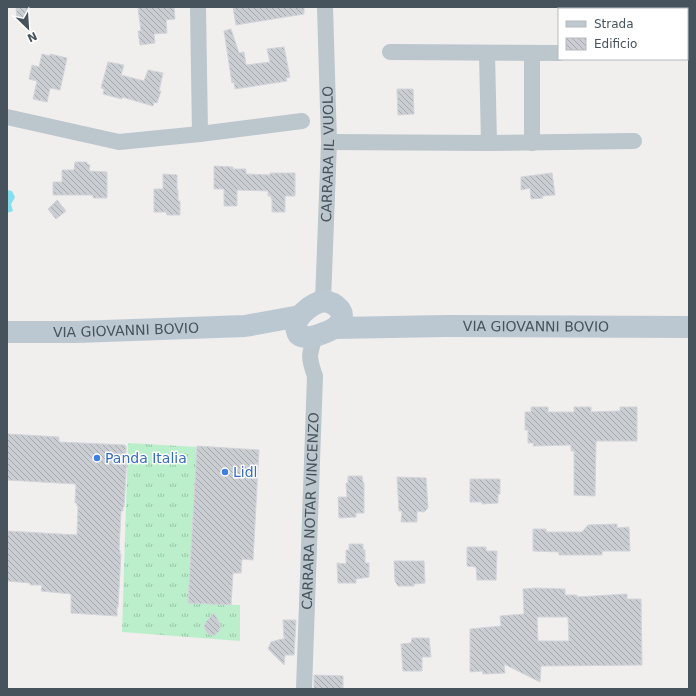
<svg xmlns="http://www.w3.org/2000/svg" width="696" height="696" font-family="'DejaVu Sans',sans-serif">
  <defs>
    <pattern id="grass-tufts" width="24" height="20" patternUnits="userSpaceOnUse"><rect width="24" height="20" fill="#bbefcc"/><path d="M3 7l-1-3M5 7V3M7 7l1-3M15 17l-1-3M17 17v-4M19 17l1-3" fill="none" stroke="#9ac4a9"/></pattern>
    <pattern id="building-back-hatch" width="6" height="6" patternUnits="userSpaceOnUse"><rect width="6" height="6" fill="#caced3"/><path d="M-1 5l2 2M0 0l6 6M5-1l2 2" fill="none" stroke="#a6aaae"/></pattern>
  </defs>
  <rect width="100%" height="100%" fill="#f1eeee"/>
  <polygon fill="url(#grass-tufts)" points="128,443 197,447 188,603 240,605 240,641 122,632"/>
  <polygon fill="#87deed" points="7,190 12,191 15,197 13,201 11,204 13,211 7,213"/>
  <g fill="url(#building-back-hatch)" stroke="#d2d4da" fill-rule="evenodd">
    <polygon points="16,7 28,7 29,19 17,21"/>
    <polygon points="139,7 174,7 175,19 166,20 167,33 154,34 155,43 140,45 138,31 141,31 138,8"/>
    <polygon points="233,7 304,7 304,14 236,25"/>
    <polygon points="231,29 239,53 244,52 246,65 270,62 267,49 284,47 290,77 286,78 287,81 235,89 234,82 232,83 224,31"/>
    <polygon points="42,54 50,56 50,54 67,58 60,90 50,88 47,102 33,99 37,81 29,79 32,65 39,67"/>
    <polygon points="108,62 124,65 121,75 144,81 148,70 163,73 159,91 161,91 157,103 154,102 153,106 122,97 122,99 103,94 104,89 101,88"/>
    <polygon points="397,89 413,89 414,114 398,115"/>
    <polygon points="75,162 87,162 87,164 90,165 89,171 107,172 107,198 93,198 93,195 53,195 53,182 62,182 62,170 74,170"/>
    <polygon points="214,166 233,167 233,169 246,169 246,174 270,175 270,173 295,173 295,196 285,196 285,212 272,212 272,199 271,199 271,196 268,196 268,191 237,190 237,206 224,206 224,189 214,189"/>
    <polygon points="552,173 555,195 542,196 543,198 531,199 530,188 521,190 521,177"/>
    <polygon points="163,174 177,175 177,190 178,190 178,201 180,201 180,215 167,215 166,212 154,212 154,189 163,189"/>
    <polygon points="57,200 66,211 56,219 48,209"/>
    <polygon points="531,407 548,407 548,412 574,412 574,407 591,407 591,412 620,411 620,407 637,407 637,441 596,441 595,496 574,495 574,451 571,451 571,445 533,446 534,443 528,443 528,430 525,430 525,412 531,412"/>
    <polygon points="7,434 59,437 59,442 125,445 126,447 126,455 127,455 124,507 123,507 123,511 121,511 119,550 120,550 120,554 121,554 118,607 117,607 117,616 71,613 71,594 41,591 42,585 30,585 30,583 7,581 7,531 77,535 78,506 77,506 77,503 75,503 76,484 7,480"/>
    <polygon points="197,446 259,450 253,560 242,559 241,573 233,573 231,605 188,603"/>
    <polygon points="348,476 362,476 363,483 364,483 364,513 356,513 356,517 339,518 338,497 347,497 346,483 348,483"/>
    <polygon points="397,477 426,478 428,508 424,512 417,511 417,522 401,522 402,511 399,511"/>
    <polygon points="470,479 500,479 500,494 498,494 498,503 482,504 482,502 470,502"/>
    <polygon points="617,524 617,528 629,527 630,551 602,551 602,555 559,555 559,552 533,551 533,529 546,529 546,532 582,532 588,525"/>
    <polygon points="349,544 363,544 363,550 365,550 365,563 369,563 369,577 356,579 356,583 338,583 337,563 346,564 346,550 349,550"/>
    <polygon points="467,547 486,547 486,551 497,551 496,580 477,580 476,567 467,566"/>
    <polygon points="394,561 424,561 425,583 414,584 414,586 398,586 395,581"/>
    <path d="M536,588L565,589V595H577V597L627,594V599H641L642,665L541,666L540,682L504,664L505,673L483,674L482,671L470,672V629L501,626L500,616L524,614L523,589ZM537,617H568L569,641H538Z"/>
    <polygon points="214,613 220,624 220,630 215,635 211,635 206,632 204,626 206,622"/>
    <polygon points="283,620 296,620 294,655 285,655 284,665 268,649 271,642 286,638 284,638"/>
    <polygon points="412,638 429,638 431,657 422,657 422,671 403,671 401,644 411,643"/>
    <polygon points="314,675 343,676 343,689 314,689"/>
  </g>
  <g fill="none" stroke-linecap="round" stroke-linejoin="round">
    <g stroke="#bcc6cd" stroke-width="16">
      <polyline points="198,7 200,134"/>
      <polyline points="687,50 689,49"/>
      <polyline points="390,52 559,53"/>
      <polyline points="487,53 489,143"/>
      <polyline points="532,53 532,143"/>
      <polyline points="7,117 119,142 200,134 302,121"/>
      <polyline points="329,142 489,143 634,141"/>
      <path id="s1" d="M323,301L329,142L325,7"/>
      <path id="s2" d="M304,689L315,376C308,357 309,355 315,336"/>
    </g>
    <g stroke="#bbc8d2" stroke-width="22">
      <path d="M323,301C335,302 349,313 338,325C334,330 313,338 306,337C302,337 298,336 297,331C292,318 311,304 323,301Z"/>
      <path id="s3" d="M335,328L447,326L689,327"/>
      <path id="s4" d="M7,332H77L245,326L300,316"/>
    </g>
  </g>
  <g fill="#3f7fe0" stroke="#fff" stroke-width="1.5">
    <circle cx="97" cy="458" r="4"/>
    <circle cx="225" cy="472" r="4"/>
  </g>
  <g text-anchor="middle" stroke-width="3" stroke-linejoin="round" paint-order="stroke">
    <g font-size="14" fill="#46535c" stroke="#fff">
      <text dy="5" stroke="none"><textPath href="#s1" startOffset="147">CARRARA IL VUOLO</textPath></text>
      <text dy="5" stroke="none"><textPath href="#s3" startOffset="201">VIA GIOVANNI BOVIO</textPath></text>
      <text dy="5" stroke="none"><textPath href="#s4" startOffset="119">VIA GIOVANNI BOVIO</textPath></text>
      <text dy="5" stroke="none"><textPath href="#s2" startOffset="178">CARRARA NOTAR VINCENZO</textPath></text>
    </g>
    <g font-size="14" fill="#366cbe" stroke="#fff" text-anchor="start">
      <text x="105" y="463">Panda Italia</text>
      <text x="233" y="477">Lidl</text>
    </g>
  </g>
  <rect width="696" height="696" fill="none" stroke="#46535c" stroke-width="16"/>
  <rect x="558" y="8" width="130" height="52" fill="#ffffff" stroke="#b5babe"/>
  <rect x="566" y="21" width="20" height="6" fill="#bbc8d2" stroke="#b5babe"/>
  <text x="594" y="28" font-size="12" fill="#46535c">Strada</text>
  <rect x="566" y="38" width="20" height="12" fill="url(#building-back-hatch)" stroke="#b5babe"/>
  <text x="594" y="48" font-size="12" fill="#46535c">Edificio</text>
  <g transform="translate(28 28) rotate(155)" stroke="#ffffff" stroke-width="3" paint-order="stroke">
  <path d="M0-3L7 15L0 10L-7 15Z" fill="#46535c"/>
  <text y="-6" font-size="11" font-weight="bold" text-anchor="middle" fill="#46535c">N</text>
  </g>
</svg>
